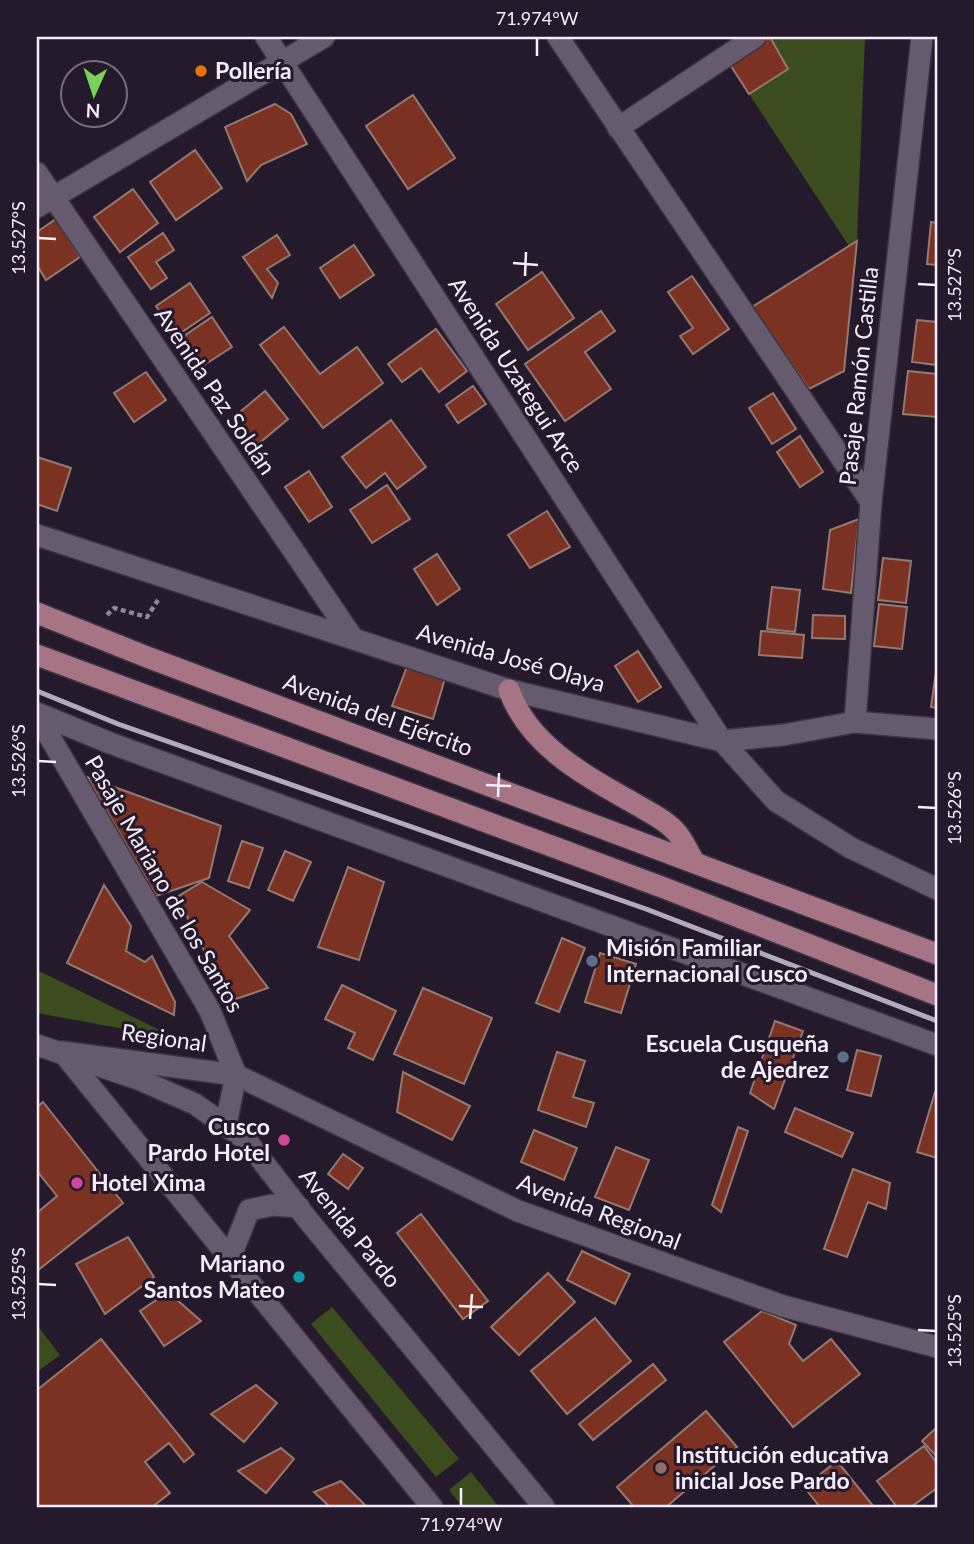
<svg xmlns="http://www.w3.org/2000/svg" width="974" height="1544" font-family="Lato,sans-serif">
  <rect width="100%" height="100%" fill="#241a2b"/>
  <g fill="#3b4c1f">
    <polygon points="771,37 865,37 857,241 849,246 749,94 788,69"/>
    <polygon points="37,970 178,1039 37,1013"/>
    <polygon points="332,1307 459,1459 436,1477 311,1324"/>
    <polygon points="37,1325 60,1355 37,1372"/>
    <polygon points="471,1472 499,1507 462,1507 449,1490"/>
  </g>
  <g fill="#7b3222" stroke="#937972" stroke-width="2">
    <polygon points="770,37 788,69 749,94 731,66"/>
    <polygon points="413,95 455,158 408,189 366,126"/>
    <polygon points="275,104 291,114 307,144 261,165 247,181 225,127"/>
    <polygon points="195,150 222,188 176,220 150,182"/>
    <polygon points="133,189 158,223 120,252 94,217"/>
    <polygon points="56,219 80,257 46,280 37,265 37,232"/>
    <polygon points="931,222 937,223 937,265 927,264"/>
    <polygon points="163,233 174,250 156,262 167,278 151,289 128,257"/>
    <polygon points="277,235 290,255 267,269 278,283 272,298 243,257"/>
    <polygon points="857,241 844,371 809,389 752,307"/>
    <polygon points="354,245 374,275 340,298 320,268"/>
    <polygon points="542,272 574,318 528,350 496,304"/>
    <polygon points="692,276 729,329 693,354 680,336 693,328 668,292"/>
    <polygon points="190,283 210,313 176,336 156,306"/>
    <polygon points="601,311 615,331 585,352 611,389 565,421 525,364"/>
    <polygon points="212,317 232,347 198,369 178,340"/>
    <polygon points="917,320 937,322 937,365 912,362"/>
    <polygon points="284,327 320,374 357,347 383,383 323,428 260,345"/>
    <polygon points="436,329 467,371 439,392 421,368 402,382 388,364"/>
    <polygon points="908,371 937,374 937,417 903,414"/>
    <polygon points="146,372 166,400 134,422 114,393"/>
    <polygon points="473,386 486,404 458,423 446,405"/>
    <polygon points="265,391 288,419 257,445 234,417"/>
    <polygon points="773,393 796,429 772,444 749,408"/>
    <polygon points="391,420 426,467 397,489 385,473 366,488 342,457"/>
    <polygon points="800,436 823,472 800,487 777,452"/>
    <polygon points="37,457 71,468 57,511 37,504"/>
    <polygon points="309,471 332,507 309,522 285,487"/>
    <polygon points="387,485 410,519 372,543 350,510"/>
    <polygon points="547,511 570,547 530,568 508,535"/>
    <polygon points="859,519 851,593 823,589 830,530"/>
    <polygon points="437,554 460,589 437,605 414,569"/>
    <polygon points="883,558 911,561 906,603 878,600"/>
    <polygon points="772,587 800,590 795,632 767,629"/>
    <polygon points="879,604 907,607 902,649 874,646"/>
    <polygon points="813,615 845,616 845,639 812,638"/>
    <polygon points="761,631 804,635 802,658 759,655"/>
    <polygon points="638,651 661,687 638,702 615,666"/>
    <polygon points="408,664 446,675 433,719 392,706"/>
    <polygon points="937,664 937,708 931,707"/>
    <polygon points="87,777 221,826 209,878 156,896"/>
    <polygon points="242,841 263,848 249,888 228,881"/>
    <polygon points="285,851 311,862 293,901 268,890"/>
    <polygon points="348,867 384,882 359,960 318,947"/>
    <polygon points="202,882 250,910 229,936 268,988 230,1001 177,897"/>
    <polygon points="104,885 131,926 126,951 145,962 152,956 175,1002 174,1015 67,963"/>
    <polygon points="562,938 585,948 559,1012 536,1003"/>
    <polygon points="600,953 636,964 621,1013 585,1002"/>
    <polygon points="342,985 396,1011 373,1060 348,1048 355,1033 325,1019"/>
    <polygon points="423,988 492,1018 464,1084 394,1054"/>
    <polygon points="775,1021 803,1031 774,1109 750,1093"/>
    <polygon points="857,1050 881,1056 871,1096 847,1090"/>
    <polygon points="557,1052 585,1061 573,1097 594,1103 586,1127 538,1110"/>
    <polygon points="403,1072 470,1106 452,1140 397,1112"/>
    <polygon points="935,1092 937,1092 937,1158 917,1152"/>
    <polygon points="43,1102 123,1203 37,1271 37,1213 57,1196 37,1171 37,1107"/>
    <polygon points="795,1108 853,1133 842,1157 785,1132"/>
    <polygon points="738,1127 748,1131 721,1212 712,1205"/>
    <polygon points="534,1130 577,1148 564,1180 521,1162"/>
    <polygon points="616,1147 649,1160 629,1210 595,1197"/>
    <polygon points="343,1154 363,1168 348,1189 328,1174"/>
    <polygon points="853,1169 890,1183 886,1209 868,1202 847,1257 824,1249"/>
    <polygon points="421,1214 488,1301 463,1319 397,1233"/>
    <polygon points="128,1237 154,1277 105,1314 76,1264"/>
    <polygon points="582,1251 630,1274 615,1304 567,1280"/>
    <polygon points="548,1273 575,1302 519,1355 491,1327"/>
    <polygon points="168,1292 201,1321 164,1346 140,1311"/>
    <polygon points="762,1311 796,1325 789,1344 803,1361 831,1339 860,1374 793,1427 724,1342"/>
    <polygon points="595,1318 631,1361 567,1414 531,1371"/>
    <polygon points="101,1339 194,1454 184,1462 169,1443 145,1462 170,1493 152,1507 37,1507 37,1390"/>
    <polygon points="653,1364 666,1380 593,1440 579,1424"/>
    <polygon points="256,1385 277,1403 244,1442 211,1414"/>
    <polygon points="706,1411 737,1447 666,1507 634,1507 617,1487"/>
    <polygon points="937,1427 937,1457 922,1441"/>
    <polygon points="924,1446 937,1463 937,1488 911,1507 897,1507 877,1481"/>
    <polygon points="281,1448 294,1459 266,1493 238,1471"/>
    <polygon points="837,1461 874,1507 820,1507 804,1487"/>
    <polygon points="341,1481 367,1507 330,1507 314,1492"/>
  </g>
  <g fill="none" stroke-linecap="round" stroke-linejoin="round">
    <defs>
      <g id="street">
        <polyline points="266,37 722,741 783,735 855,722 937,729"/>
        <polyline points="558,37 871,502"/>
        <polyline points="618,128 755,37"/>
        <polyline points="37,173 352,637"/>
        <polyline points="37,207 324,37"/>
        <polyline points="37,535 509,690 722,741 776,801 851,848 937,889"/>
        <polyline points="37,715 210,1011 236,1075 226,1124"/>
        <polyline points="855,722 871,502 922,37"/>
        <polyline points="37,1045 138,1079 195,1104 246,1140 308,1220 544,1507"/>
        <polyline points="62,1052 236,1075 518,1211 783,1306 937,1347"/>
        <polyline points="64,1054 432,1507"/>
        <polyline points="231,1256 249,1210 273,1205 299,1207"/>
      </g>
      <polyline id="secondary" points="37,713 110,743 937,1045"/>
      <g id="primary">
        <polyline points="37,613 147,657 937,954"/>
        <polyline points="37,655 667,889 937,995"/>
        <path d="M509,690C529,747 588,777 637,805C652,814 670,822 680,837C685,844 689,853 693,860"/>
      </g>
    </defs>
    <use href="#street" stroke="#3b3441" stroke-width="24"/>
    <use href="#secondary" stroke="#3b3441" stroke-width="24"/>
    <use href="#primary" stroke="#3b3441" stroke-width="24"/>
    <polyline stroke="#8f8795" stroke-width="4.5" stroke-dasharray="5 3.5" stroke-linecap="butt" points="107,615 114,608 147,617 158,600"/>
    <use href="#street" stroke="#665a6e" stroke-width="21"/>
    <use href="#secondary" stroke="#665a6e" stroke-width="21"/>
    <use href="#primary" stroke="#a77486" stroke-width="21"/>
    <polyline stroke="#b3abb9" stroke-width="5" points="37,691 118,724 646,909 937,1021"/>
  </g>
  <path fill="none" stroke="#f5eefa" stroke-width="2.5" d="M537,56V38M38,238L56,239M513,263L538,265M525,276L526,252M918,284L936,285M38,761L56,762M486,785L511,786M498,797L499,773M918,807L936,808M38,1284L56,1285M459,1306L483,1307M470,1319L472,1294M918,1330L936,1331M461,1506V1488"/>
  <circle fill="#e8710a" stroke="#241a2b" stroke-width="2.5" cx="201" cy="71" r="7"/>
  <g fill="#5c6f8a" stroke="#241a2b" stroke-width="2.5">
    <circle cx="592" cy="961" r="7"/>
    <circle cx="843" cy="1057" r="7"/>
  </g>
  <g fill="#d1479c" stroke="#241a2b" stroke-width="2.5">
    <circle cx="284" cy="1140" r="7"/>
    <circle cx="77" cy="1183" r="7"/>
  </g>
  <circle fill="#0f9aa8" stroke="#241a2b" stroke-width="2.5" cx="299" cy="1277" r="7"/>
  <circle fill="#8d6e63" stroke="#241a2b" stroke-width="2.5" cx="661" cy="1468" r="7"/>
  <g text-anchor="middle" stroke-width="6" stroke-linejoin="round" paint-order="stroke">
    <g font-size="23" font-weight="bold" fill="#f5eefa" stroke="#241a2b" text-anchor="start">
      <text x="215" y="79">Pollería</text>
      <text x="606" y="956">Misión Familiar<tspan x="606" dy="26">Internacional Cusco</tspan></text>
      <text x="829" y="1052" text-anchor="end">Escuela Cusqueña<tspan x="829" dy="26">de Ajedrez</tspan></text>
      <text x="270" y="1135" text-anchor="end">Cusco<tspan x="270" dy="26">Pardo Hotel</tspan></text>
      <text x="91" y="1191">Hotel Xima</text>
      <text x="285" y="1272" text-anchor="end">Mariano<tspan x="285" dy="26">Santos Mateo</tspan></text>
      <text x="675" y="1463">Institución educativa<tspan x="675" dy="26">inicial Jose Pardo</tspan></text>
    </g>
    <g font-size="23" fill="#f5eefa" stroke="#241a2b">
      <text transform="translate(516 375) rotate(57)" y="8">Avenida Uzategui Arce</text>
      <text transform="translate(859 376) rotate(-84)" y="8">Pasaje Ramón Castilla</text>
      <text transform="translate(215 391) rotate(56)" y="8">Avenida Paz Soldán</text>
      <text transform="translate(511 658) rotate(16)" y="8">Avenida José Olaya</text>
      <text transform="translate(378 715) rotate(20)" y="8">Avenida del Ejército</text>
      <text transform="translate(164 884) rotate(60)" y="8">Pasaje Mariano de los Santos</text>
      <text transform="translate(164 1038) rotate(8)" y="8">Regional</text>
      <text transform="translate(599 1212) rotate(21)" y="8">Avenida Regional</text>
      <text transform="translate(350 1228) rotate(51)" y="8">Avenida Pardo</text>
    </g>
  </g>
  <rect width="974" height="1544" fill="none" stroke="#241a2b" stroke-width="77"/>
  <g transform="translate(94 94) rotate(183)"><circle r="33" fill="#241a2b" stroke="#786f7e" stroke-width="2"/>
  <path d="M0-5L12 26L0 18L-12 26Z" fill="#79d157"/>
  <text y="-10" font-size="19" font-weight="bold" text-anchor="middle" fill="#f5eefa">N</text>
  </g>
  <rect x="38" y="38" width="898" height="1468" fill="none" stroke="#f5eefa" stroke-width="2.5"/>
  <g font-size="18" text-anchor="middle" fill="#f5eefa">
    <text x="537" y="25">71.974°W</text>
    <text transform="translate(19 238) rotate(-90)" y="6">13.527°S</text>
    <text transform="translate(955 285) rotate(-90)" y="6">13.527°S</text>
    <text transform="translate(19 761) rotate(-90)" y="6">13.526°S</text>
    <text transform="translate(955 808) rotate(-90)" y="6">13.526°S</text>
    <text transform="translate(19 1284) rotate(-90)" y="6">13.525°S</text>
    <text transform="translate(955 1331) rotate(-90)" y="6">13.525°S</text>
    <text x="461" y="1531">71.974°W</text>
  </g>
</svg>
